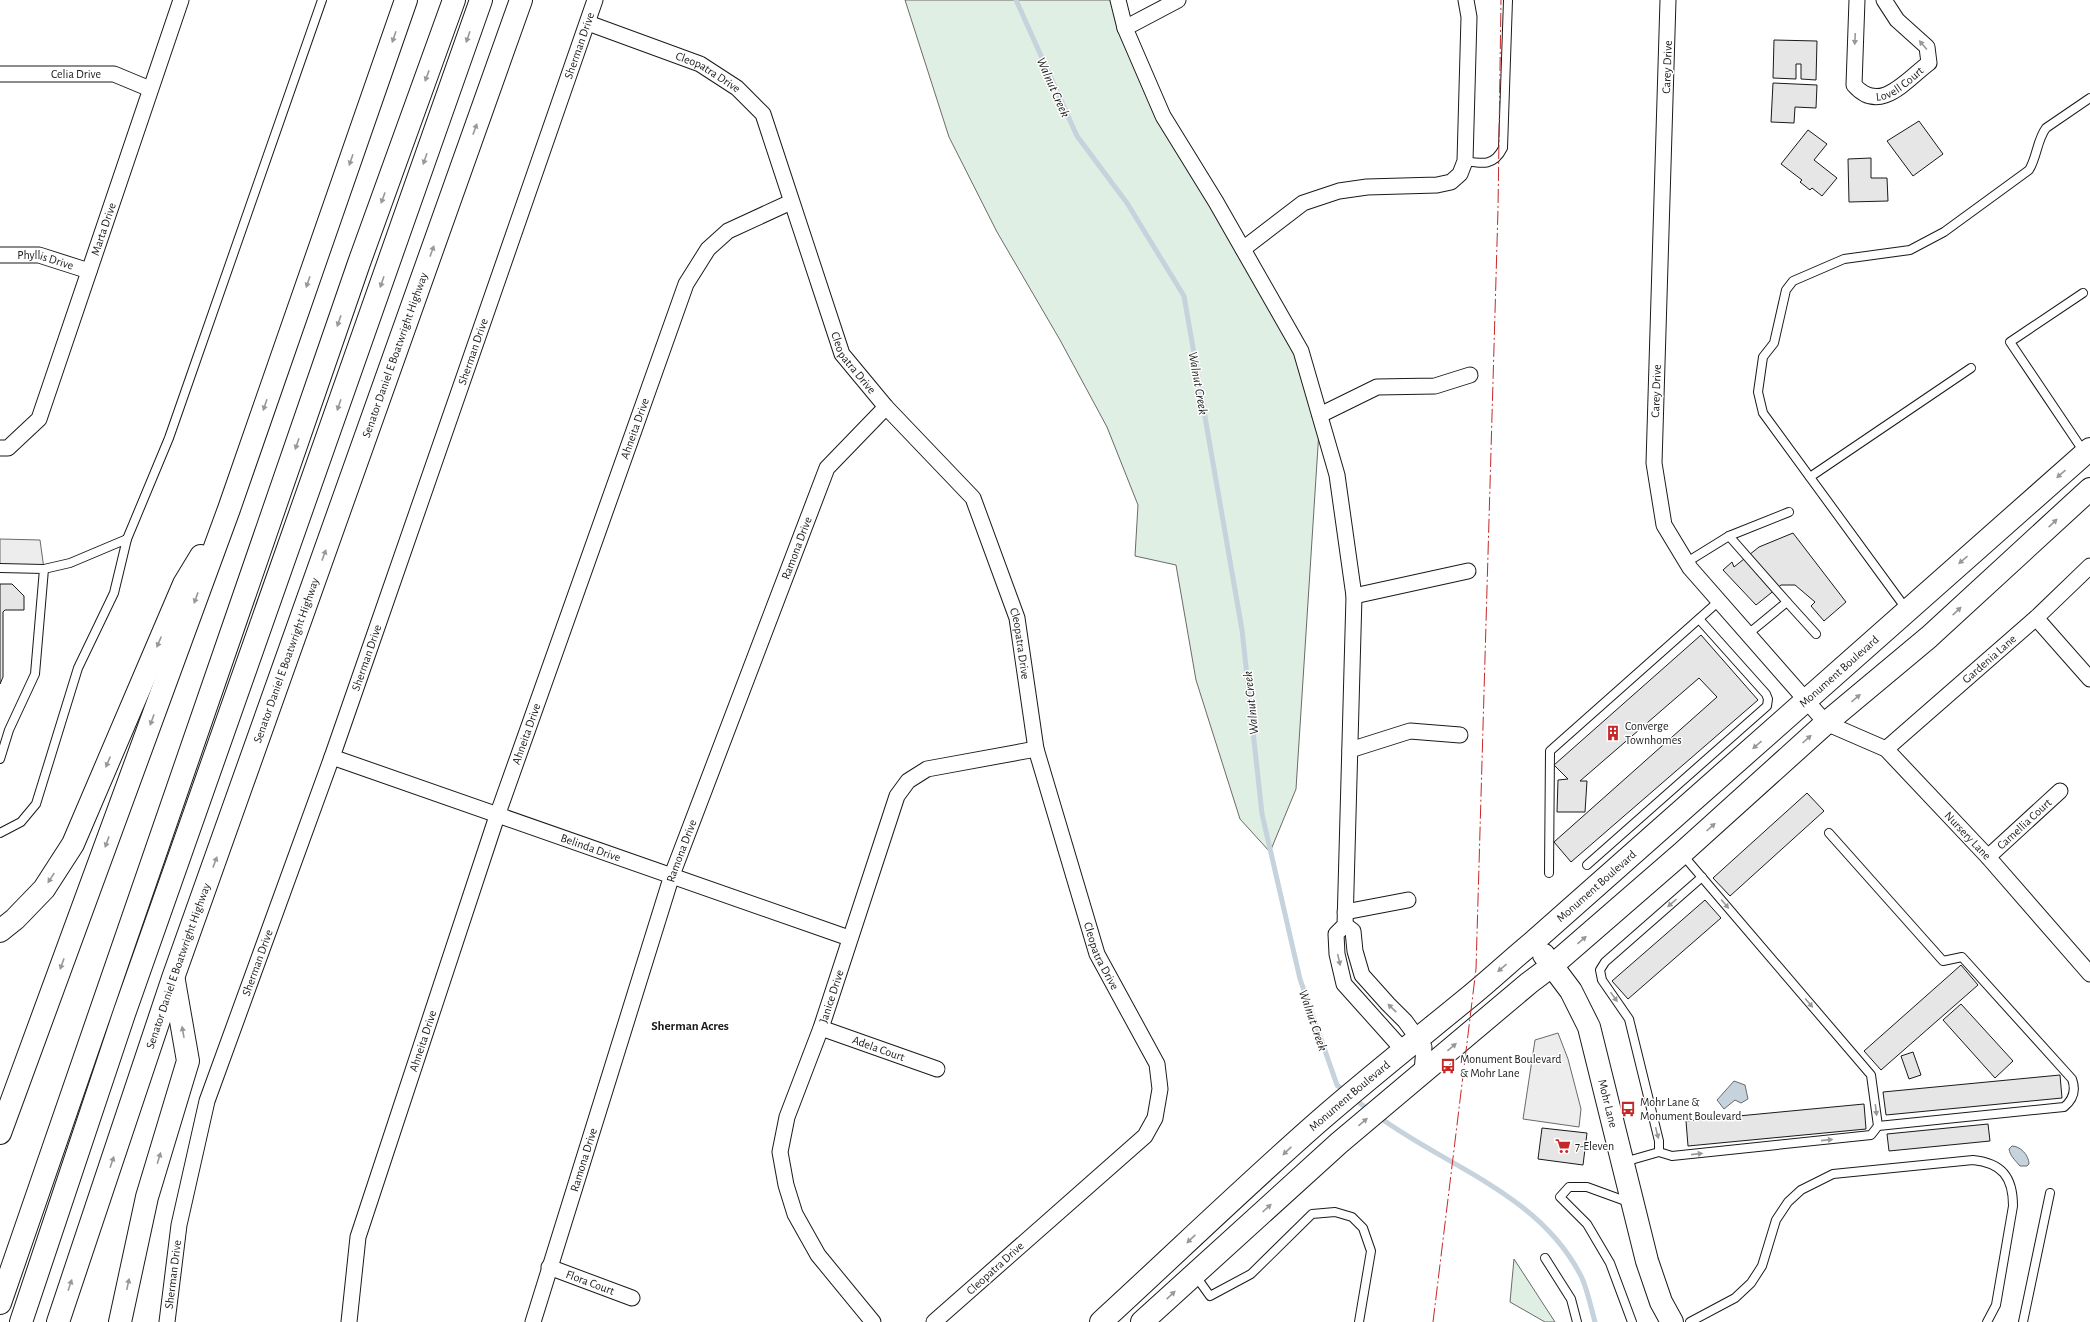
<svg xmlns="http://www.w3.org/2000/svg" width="2090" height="1322" font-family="'Alegreya Sans',sans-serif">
  <rect width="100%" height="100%" fill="#fff"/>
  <g fill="#e0efe3" stroke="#6a6a6a">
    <polygon points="905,0 1118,0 1163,116 1301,351 1320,415 1296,789 1270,852 1240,819 1196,680 1176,565 1135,556 1138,505 1107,427 1060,340 997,232 949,137"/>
    <polygon points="1514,1259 1555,1322 1545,1322 1510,1302"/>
  </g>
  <g fill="#ededed" stroke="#6a6a6a">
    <polygon points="0,539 40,540 44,569 0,568"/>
    <polygon points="1558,1033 1568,1059 1581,1109 1579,1127 1523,1119 1535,1040"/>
  </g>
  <g fill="#c6d2dc" stroke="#6a6a6a">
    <polygon points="1734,1081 1745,1085 1748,1099 1741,1103 1735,1100 1724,1109 1717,1100"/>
    <path d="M2012,1146C2020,1146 2029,1155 2029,1164L2027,1166H2020C2015,1160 2010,1156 2009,1149Z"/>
  </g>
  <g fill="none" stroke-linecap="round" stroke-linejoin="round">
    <g stroke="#c6d2dc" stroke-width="5">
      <polyline points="1016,0 1077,136 1127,203 1184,296 1242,630 1262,814 1300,979 1337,1085 1345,1092"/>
      <polyline points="1353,1098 1369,1110"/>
      <path d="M1379,1117C1449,1168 1541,1195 1582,1278C1588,1292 1591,1308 1595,1322"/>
    </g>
  </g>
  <g fill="#e6e6e6" stroke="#1a1a1a">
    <polygon points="1774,40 1817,41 1816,80 1801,79 1801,64 1796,64 1796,79 1773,78"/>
    <polygon points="1773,83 1817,85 1816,108 1795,107 1794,123 1771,122"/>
    <polygon points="1919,121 1943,154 1913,176 1887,141"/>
    <polygon points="1808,130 1827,144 1814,160 1837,178 1822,196 1812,188 1810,190 1800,182 1802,180 1781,164"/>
    <polygon points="1871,158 1871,178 1887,178 1888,201 1849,202 1848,159"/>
    <polygon points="1793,533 1846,602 1824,621 1811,606 1815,602 1795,585 1781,585 1756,605 1723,570 1732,562 1734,567 1759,547"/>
    <polygon points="0,584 12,584 24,596 24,610 5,610 3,612 3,677 0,684"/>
    <polygon points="1701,635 1758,700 1571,862 1554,842 1717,697 1699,678 1580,781 1587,781 1585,812 1557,812 1558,780 1568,779 1554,765"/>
    <polygon points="1807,793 1824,811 1730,896 1713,878"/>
    <polygon points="1705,900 1721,918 1628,999 1612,981"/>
    <polygon points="1961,965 1978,985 1881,1070 1864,1051"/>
    <polygon points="1961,1004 2013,1061 1995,1078 1943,1020"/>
    <polygon points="1913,1052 1921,1075 1909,1079 1901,1056"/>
    <polygon points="2060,1075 2062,1098 1886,1115 1883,1092"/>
    <polygon points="1864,1104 1866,1129 1688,1146 1686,1121"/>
    <polygon points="1988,1124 1990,1141 1889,1151 1887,1134"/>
    <polygon points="1542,1128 1587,1133 1583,1165 1538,1159"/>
  </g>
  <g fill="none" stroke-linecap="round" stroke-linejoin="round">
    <defs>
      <g id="lane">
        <path d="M1465,161C1483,164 1494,166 1503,148L1508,0"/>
        <polyline points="2083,293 2010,342 2084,452"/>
        <polyline points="1810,477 1971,368"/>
        <polyline points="1729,536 1787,602"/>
        <polyline points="127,539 169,438 322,0"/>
        <polyline points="1687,562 1729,536 1789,512"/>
        <polyline points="0,568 44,569 35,674 9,730 0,759"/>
        <path d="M1907,610L1763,413L1758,392L1763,357L1774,343L1786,290L1793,281L1844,259L1910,250L1944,232L2029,170C2037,157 2037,140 2046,128L2090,98"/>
        <polyline points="1748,634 1787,602 1816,634"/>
        <polyline points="0,833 21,822 36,804 78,668 114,593 127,539 70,563 44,569"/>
        <path d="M1829,833L1943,961L1962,957L2072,1079C2076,1090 2074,1099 2064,1107L1878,1126"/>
        <polyline points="1587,865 1767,706 1768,699 1766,694 1699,619"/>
        <polyline points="1549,873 1550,751 1719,601"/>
        <polyline points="1659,1152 1672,1156 1871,1135 1878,1126 1871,1075 1682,854"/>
        <polyline points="1624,1162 1659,1152 1659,1141 1629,1019 1602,980 1600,970 1605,962 1702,877"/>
        <polyline points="1631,1203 1587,1187 1569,1187 1560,1197 1587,1224 1610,1263 1632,1322"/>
        <polyline points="1545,1258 1571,1299 1577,1322"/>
        <polyline points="1195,1275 1210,1296 1251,1274 1312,1214 1335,1212 1352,1217 1363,1228 1371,1251 1359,1322"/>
        <path d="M1690,1322L1735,1298L1751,1283L1762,1266L1776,1220L1788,1202L1801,1190L1833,1174L1973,1160C2002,1163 2013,1177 2013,1206L1996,1305L1987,1322"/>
        <polyline points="2023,1322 2050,1193"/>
      </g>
      <g id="street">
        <polyline points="1118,0 1125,28 1163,116 1216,202 1301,351 1337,475 1354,596 1345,925 1336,934 1337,954 1344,984 1404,1051"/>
        <path id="s1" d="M1668,0L1654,463L1664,525L1690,568L1826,723L1886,749L1988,857L2090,974"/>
        <path id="s2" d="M1857,0L1854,85C1880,115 1906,80 1929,63L1927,47L1897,20L1884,0"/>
        <path id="s3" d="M588,23L700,64L737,88L763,114L842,354L886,407L973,498L1017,618L1036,749L1097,954L1157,1064L1160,1089L1155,1118L1145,1136L934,1322"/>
        <polyline points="1125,28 1178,0"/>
        <path id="s4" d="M0,74H114L150,89"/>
        <polyline points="1243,249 1303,203 1339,191 1367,187 1437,185 1451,182 1460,174 1465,161 1469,17 1466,0"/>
        <path id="s5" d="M0,255H39L89,271"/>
        <polyline points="1320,415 1377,387 1435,386 1470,375"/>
        <path id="s6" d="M0,448H8L39,419L181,0"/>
        <polyline points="1354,596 1468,571"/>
        <polyline points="2036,618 2090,679"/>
        <path id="s7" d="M1886,749L2036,618L2090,566"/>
        <polyline points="1350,750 1410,731 1460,735"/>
        <path id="s8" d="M332,757L849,938"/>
        <path id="s9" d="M1988,857L2060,791"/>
        <polyline points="1345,912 1408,900"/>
        <polyline points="1345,925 1353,931 1355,951 1362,975 1388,1004 1405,1021 1424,1047 1422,1072"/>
        <path id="s10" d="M821,1028L937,1069"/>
        <path id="s11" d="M549,1267L632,1298"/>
        <path id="s12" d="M167,1322L179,1225L207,1101L332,757L595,0"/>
        <path id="s13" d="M349,1322L358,1237L497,816L686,284L708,249L728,231L791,202"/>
        <path id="s14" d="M533,1322L672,875L827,468L886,407"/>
        <path id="s15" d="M873,1322L818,1255L795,1214L786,1185L780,1152L787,1117L821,1028L897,796L908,781L927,769L1036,749"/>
      </g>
      <g id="secondary">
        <path id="s16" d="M1544,955L1571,991L1589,1027L1647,1261L1661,1302L1672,1322"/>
        <path id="s17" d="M1101,1322C1173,1256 1243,1188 1317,1123C1365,1081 1414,1042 1463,1002C1487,983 1509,962 1532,943L2090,449"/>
        <polyline points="1142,1322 1339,1143 1529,983 1553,965 1682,853 1826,723 1929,637 2090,489"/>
      </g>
      <g id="highway">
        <polyline points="0,931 15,919 44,889 73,844 184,584 201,556"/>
        <polyline points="0,1133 229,509 406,0"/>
        <polyline points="0,1303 359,263 454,0"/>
        <polyline points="21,1322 124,1014 481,0"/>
        <path id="s18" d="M58,1322L173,978L521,0"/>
        <polyline points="120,1322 147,1197 188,1061 174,981"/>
      </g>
    </defs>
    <use href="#lane" stroke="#1a1a1a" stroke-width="10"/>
    <use href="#street" stroke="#1a1a1a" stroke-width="17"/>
    <use href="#secondary" stroke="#1a1a1a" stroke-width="24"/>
    <use href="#highway" stroke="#1a1a1a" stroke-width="24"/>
    <use href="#lane" stroke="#fff" stroke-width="8"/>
    <use href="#street" stroke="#fff" stroke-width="15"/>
    <use href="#secondary" stroke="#fff" stroke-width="22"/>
    <use href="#highway" stroke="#fff" stroke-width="22"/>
    <polyline stroke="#c62828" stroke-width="1" stroke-dasharray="14 3 2 3" stroke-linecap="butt" points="1433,1322 1476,969 1498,209 1501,0"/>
  </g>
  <defs><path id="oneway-solid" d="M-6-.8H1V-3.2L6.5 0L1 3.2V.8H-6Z"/></defs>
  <g fill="#989898">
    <use href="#oneway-solid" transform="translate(394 37) rotate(109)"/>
    <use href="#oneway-solid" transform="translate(468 37) rotate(109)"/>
    <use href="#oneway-solid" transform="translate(1855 39) rotate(93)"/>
    <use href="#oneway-solid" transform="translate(1923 45) rotate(-131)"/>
    <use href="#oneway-solid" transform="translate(427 76) rotate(110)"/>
    <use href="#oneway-solid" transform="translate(475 129) rotate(-70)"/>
    <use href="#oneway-solid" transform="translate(425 159) rotate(109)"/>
    <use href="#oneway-solid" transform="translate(351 160) rotate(109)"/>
    <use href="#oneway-solid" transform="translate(383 198) rotate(110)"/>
    <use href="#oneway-solid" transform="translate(432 251) rotate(-70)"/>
    <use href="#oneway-solid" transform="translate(308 282) rotate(109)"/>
    <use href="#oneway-solid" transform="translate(382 282) rotate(109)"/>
    <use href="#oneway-solid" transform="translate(339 321) rotate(109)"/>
    <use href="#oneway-solid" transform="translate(265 405) rotate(109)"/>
    <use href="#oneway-solid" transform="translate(339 405) rotate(109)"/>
    <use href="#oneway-solid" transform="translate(297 444) rotate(109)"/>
    <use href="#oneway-solid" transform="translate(2061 474) rotate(139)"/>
    <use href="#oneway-solid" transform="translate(2053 523) rotate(-43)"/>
    <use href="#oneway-solid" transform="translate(324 555) rotate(-70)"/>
    <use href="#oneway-solid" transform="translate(1963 560) rotate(139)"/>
    <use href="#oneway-solid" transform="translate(196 598) rotate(110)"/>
    <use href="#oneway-solid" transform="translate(1957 611) rotate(-43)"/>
    <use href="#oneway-solid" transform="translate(159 642) rotate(113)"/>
    <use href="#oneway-solid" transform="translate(1856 698) rotate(-40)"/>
    <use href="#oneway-solid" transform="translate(152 720) rotate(110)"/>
    <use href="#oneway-solid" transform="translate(1807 739) rotate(-42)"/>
    <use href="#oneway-solid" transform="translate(1757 745) rotate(139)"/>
    <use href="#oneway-solid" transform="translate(108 762) rotate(113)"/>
    <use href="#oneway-solid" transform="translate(1711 827) rotate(-42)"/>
    <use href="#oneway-solid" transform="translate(107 842) rotate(110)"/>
    <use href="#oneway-solid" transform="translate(215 862) rotate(-70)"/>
    <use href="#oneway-solid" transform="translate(51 878) rotate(123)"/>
    <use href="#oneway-solid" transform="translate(1672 903) rotate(139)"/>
    <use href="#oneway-solid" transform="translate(1725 904) rotate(50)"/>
    <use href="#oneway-solid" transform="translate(1582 940) rotate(-41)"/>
    <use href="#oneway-solid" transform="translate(1339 960) rotate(77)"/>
    <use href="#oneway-solid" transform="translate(62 964) rotate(110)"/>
    <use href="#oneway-solid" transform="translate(1502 968) rotate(139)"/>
    <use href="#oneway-solid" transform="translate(1614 997) rotate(55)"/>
    <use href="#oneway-solid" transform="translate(1809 1003) rotate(50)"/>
    <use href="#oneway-solid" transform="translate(1392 1008) rotate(-136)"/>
    <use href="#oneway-solid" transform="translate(183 1032) rotate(-100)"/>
    <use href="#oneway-solid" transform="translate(1452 1047) rotate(-40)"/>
    <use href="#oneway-solid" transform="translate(1876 1110) rotate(83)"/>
    <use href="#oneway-solid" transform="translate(1363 1122) rotate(-40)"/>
    <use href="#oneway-solid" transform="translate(1657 1133) rotate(76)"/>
    <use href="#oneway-solid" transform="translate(1827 1140) rotate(-6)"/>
    <use href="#oneway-solid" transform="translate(1287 1151) rotate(137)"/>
    <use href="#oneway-solid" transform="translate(1697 1154) rotate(-6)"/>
    <use href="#oneway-solid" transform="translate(159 1158) rotate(-73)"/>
    <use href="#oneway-solid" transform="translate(112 1162) rotate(-71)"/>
    <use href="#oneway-solid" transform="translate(1267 1208) rotate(-42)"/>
    <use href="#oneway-solid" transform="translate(1191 1239) rotate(137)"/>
    <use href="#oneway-solid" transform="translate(128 1284) rotate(-78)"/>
    <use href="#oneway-solid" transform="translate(70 1285) rotate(-71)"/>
    <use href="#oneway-solid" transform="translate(1171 1295) rotate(-43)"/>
  </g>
  <defs>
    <symbol id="building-bare" viewBox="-9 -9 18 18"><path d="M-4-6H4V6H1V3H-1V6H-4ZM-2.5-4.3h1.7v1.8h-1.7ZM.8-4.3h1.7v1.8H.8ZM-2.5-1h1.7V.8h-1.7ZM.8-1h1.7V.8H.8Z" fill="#c62828" stroke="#fff" stroke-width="2.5" paint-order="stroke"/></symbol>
    <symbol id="bus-bare" viewBox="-9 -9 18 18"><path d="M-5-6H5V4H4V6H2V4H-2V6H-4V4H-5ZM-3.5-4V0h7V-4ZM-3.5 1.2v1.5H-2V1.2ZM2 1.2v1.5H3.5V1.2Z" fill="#c62828" stroke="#fff" stroke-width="2.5" paint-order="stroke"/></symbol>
    <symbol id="supermarket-bare" viewBox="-9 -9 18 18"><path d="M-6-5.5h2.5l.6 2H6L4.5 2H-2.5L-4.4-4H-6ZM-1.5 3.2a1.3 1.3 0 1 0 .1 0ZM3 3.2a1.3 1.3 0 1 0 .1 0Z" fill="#c62828" stroke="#fff" stroke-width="2.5" paint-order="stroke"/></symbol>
  </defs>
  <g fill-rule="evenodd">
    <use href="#building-bare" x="1602" y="722" width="22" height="22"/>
    <use href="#bus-bare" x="1437" y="1055" width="22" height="22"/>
    <use href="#bus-bare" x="1617" y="1098" width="22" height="22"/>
    <use href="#supermarket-bare" x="1552" y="1135" width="22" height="22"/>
  </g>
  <g text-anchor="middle" stroke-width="3" stroke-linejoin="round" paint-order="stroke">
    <g font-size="12" fill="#1a1a1a" stroke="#fff">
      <text dy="4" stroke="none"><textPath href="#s12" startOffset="1344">Sherman Drive</textPath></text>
      <text transform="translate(1667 67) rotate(-88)" y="4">Carey Drive</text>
      <text dy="4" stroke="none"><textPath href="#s3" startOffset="130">Cleopatra Drive</textPath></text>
      <text dy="4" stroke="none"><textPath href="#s4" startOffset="76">Celia Drive</textPath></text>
      <text dy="4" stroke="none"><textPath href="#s2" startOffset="138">Lovell Court</textPath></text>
      <text dy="4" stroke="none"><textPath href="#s6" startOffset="251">Marta Drive</textPath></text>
      <text dy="4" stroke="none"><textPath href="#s5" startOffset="46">Phyllis Drive</textPath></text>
      <text dy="4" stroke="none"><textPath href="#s12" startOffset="1020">Sherman Drive</textPath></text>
      <text dy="4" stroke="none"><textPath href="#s18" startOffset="1024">Senator Daniel E Boatwright Highway</textPath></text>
      <text dy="4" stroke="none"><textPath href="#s3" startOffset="466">Cleopatra Drive</textPath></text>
      <text transform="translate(1656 391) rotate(-88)" y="4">Carey Drive</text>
      <text dy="4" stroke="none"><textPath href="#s13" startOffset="940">Ahneita Drive</textPath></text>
      <text dy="4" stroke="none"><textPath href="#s14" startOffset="818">Ramona Drive</textPath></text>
      <text dy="4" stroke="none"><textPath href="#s3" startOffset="801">Cleopatra Drive</textPath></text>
      <text dy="4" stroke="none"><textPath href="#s12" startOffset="696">Sherman Drive</textPath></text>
      <text dy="4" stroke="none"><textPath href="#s7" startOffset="137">Gardenia Lane</textPath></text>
      <text dy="4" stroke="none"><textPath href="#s18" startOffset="700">Senator Daniel E Boatwright Highway</textPath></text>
      <text dy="4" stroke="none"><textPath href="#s17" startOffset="984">Monument Boulevard</textPath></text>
      <text dy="4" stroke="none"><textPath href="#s13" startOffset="616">Ahneita Drive</textPath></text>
      <text dy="4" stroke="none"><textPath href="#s9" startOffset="49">Camellia Court</textPath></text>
      <text dy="4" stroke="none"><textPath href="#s1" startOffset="967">Nursery Lane</textPath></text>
      <text dy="4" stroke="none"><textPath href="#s8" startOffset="274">Belinda Drive</textPath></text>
      <text dy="4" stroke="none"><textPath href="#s14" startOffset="494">Ramona Drive</textPath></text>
      <text dy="4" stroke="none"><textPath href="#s17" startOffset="660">Monument Boulevard</textPath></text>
      <text dy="4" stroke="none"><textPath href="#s3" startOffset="1125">Cleopatra Drive</textPath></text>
      <text dy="4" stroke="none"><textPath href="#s12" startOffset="372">Sherman Drive</textPath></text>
      <text dy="4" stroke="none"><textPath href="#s18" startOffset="376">Senator Daniel E Boatwright Highway</textPath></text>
      <text dy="4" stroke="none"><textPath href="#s15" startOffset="362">Janice Drive</textPath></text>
      <text dy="4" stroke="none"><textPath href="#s13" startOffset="292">Ahneita Drive</textPath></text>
      <text dy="4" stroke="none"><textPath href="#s10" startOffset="61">Adela Court</textPath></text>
      <text dy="4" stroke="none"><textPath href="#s17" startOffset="336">Monument Boulevard</textPath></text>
      <text dy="4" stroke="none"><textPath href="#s16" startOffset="164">Mohr Lane</textPath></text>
      <text dy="4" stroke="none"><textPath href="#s14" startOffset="170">Ramona Drive</textPath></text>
      <text transform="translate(995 1268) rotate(-42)" y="4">Cleopatra Drive</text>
      <text dy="4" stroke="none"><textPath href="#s12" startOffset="48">Sherman Drive</textPath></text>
      <text dy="4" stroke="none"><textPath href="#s11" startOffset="44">Flora Court</textPath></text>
    </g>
    <g font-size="12" fill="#1a1a1a" stroke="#fff" text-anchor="start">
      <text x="1625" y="730">Converge<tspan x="1625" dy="14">Townhomes</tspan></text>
      <text x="1460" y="1063">Monument Boulevard<tspan x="1460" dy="14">&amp; Mohr Lane</tspan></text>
      <text x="1640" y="1106">Mohr Lane &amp;<tspan x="1640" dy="14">Monument Boulevard</tspan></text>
      <text x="1575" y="1150">7-Eleven</text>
    </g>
    <g font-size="13" font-style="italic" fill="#1a1a1a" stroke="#fff">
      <text transform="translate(1054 87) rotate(66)" y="5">Walnut Creek</text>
      <text transform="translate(1199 383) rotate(80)" y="5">Walnut Creek</text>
      <text transform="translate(1250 703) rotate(-96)" y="5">Walnut Creek</text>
      <text transform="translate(1314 1020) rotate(71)" y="5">Walnut Creek</text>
    </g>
    <g font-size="13" font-weight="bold" fill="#1a1a1a" stroke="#fff">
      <text x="690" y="1030">Sherman Acres</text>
    </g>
  </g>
</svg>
